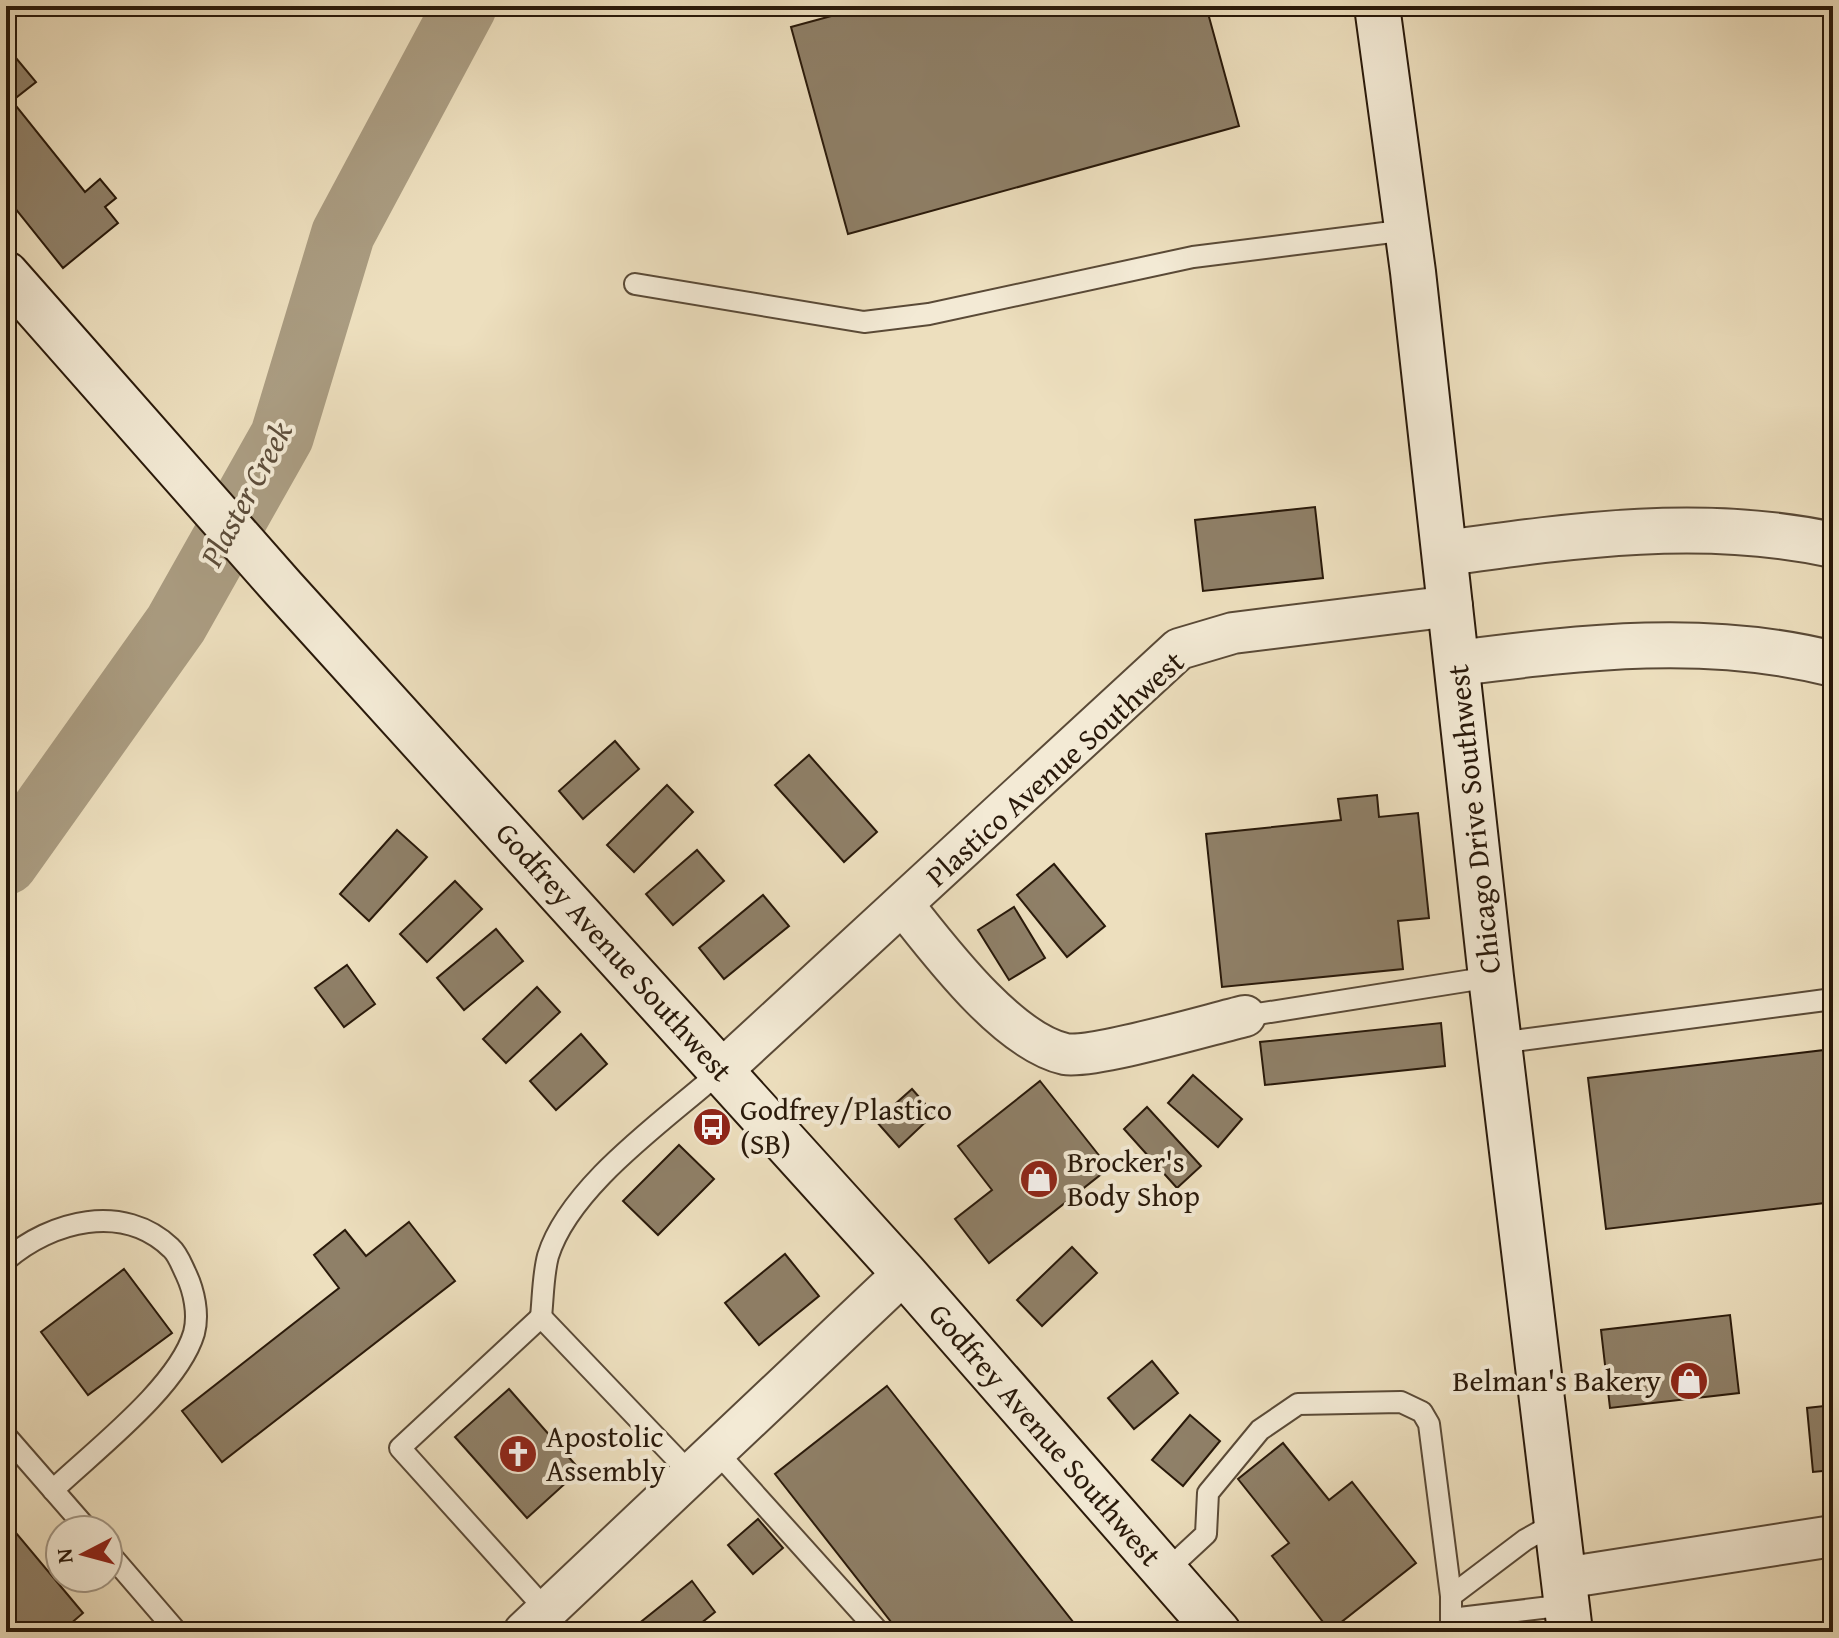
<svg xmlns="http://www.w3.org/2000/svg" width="1839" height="1638" font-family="'Gentium Book Plus',serif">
  <rect width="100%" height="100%" fill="#eddfbe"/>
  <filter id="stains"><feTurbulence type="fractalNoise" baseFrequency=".0025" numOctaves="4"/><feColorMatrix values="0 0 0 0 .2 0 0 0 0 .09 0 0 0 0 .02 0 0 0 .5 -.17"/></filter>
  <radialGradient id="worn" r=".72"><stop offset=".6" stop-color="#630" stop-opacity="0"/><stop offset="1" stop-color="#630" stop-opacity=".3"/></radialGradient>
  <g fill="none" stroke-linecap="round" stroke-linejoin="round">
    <polyline stroke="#aa9c81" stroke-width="64" points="6,863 176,624 282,436 343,234 465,6"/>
  </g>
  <g fill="#8f8068" stroke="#29190a" stroke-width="2">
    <polygon points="868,6 1206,6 1239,126 848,234 791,27"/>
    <polygon points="6,46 36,82 12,101 85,192 100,179 116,198 105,207 118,223 63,268 6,197"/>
    <polygon points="1315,507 1323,578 1203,591 1195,520"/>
    <polygon points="615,741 639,769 583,819 559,791"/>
    <polygon points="809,755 877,832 844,862 775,785"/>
    <polygon points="667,785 693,812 634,872 607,845"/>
    <polygon points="1377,795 1379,817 1418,813 1429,918 1398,921 1403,969 1222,987 1206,834 1341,820 1338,799"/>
    <polygon points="397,830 427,857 369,921 340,894"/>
    <polygon points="697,850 724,881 673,925 646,894"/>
    <polygon points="1054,864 1105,926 1067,957 1017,895"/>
    <polygon points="455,881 482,909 427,962 400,934"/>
    <polygon points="763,895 789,926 724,979 699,948"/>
    <polygon points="1014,907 1045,958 1009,980 978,930"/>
    <polygon points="496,929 523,961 464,1010 437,978"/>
    <polygon points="347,965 375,1004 344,1027 315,988"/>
    <polygon points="537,987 560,1012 506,1063 483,1039"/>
    <polygon points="1441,1023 1445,1066 1265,1085 1260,1042"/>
    <polygon points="581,1034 607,1064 556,1110 530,1081"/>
    <polygon points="1833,1049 1833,1202 1606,1229 1588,1078"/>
    <polygon points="1193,1075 1242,1119 1218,1147 1168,1103"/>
    <polygon points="1040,1081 1109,1168 989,1263 955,1219 992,1190 958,1146"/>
    <polygon points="912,1089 934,1114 899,1147 876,1121"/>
    <polygon points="1147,1107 1201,1166 1177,1188 1124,1129"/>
    <polygon points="679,1145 714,1179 658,1235 623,1201"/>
    <polygon points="409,1222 455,1281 222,1462 182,1411 339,1288 314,1255 345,1230 366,1256"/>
    <polygon points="1072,1247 1097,1273 1042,1326 1017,1300"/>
    <polygon points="785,1254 819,1296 759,1345 725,1303"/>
    <polygon points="124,1269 172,1333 88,1395 41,1332"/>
    <polygon points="1730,1315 1739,1393 1610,1408 1601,1330"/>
    <polygon points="1152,1361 1178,1393 1134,1429 1108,1398"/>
    <polygon points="887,1386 1081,1632 899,1632 775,1474"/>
    <polygon points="509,1389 580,1470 527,1518 455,1437"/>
    <polygon points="1833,1405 1833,1470 1813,1472 1807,1408"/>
    <polygon points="1190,1415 1220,1441 1183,1486 1152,1460"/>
    <polygon points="1283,1443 1329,1500 1352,1482 1416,1563 1330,1631 1272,1556 1289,1543 1238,1479"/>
    <polygon points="758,1519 783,1548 753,1574 728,1545"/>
    <polygon points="6,1521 83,1613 61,1632 6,1632"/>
    <polygon points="692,1581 715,1612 690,1632 634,1632 632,1629"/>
  </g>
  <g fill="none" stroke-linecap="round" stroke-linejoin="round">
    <defs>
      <g id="service">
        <polyline points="635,284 864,322 929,314 1193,257 1408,230"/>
        <polyline points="1245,1016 1491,977"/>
        <polyline points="1499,1043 1833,999"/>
        <path d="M6,1260C51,1221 123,1202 171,1248C178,1254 182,1266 186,1274C194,1291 199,1314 194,1333C178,1387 95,1450 53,1490"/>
        <path d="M541,1317C543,1298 543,1275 548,1256C570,1185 667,1119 722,1070"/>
        <polyline points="6,1436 88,1530"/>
        <polyline points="716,1451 879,1632"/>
        <polyline points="108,1552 177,1632"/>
        <polyline points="1165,1572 1206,1534 1208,1493 1260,1430 1298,1404 1401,1402 1422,1412 1429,1424 1451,1596"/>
        <polyline points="547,1611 400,1448 541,1317 691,1474"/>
        <polyline points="1451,1619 1567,1605"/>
        <polyline points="1451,1632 1451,1596 1525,1540 1557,1522"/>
      </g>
      <g id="minor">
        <path d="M904,906C939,950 1007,1041 1065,1054C1093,1059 1211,1024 1245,1016"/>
        <polyline points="722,1070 1179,649 1233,633 1452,606"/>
        <polyline points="1564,1578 1833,1536"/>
        <polyline points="524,1632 904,1273"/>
      </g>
      <g id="tertiary">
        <path d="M1446,553C1575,535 1704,517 1833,545"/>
        <path d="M1458,663C1584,647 1708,632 1833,664"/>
      </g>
      <g id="secondary">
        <polyline points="1377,6 1413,272 1491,977 1570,1632"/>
        <polyline points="6,274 283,588 904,1273 1218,1632"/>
      </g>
    </defs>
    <use href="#service" stroke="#5a4a37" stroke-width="24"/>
    <use href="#minor" stroke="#5a4a37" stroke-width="44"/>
    <use href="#tertiary" stroke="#5a4a37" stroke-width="48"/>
    <use href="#secondary" stroke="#29190a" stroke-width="48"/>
    <use href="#service" stroke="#f3ead5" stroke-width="20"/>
    <use href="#minor" stroke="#f3ead5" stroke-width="40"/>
    <use href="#tertiary" stroke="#f3ead5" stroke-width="44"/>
    <use href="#secondary" stroke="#f3ead5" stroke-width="44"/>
  </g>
  <defs>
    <symbol id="bus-disc" viewBox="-11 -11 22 22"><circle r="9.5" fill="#8f2418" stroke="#f3ead5"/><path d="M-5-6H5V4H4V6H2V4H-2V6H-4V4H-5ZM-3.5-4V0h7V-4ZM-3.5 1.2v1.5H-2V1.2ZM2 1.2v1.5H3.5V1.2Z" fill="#fff"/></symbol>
    <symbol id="shop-disc" viewBox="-11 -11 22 22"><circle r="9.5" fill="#8f2418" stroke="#f3ead5"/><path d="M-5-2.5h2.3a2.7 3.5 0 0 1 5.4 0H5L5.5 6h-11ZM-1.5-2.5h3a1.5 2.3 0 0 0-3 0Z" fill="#fff"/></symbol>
    <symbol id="church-disc" viewBox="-11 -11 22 22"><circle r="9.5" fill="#8f2418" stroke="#f3ead5"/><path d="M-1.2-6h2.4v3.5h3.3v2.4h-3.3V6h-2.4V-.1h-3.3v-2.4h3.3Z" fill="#fff"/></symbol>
  </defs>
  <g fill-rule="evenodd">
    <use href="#bus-disc" x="690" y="1105" width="44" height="44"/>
    <use href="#shop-disc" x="1017" y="1157" width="44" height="44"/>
    <use href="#shop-disc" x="1667" y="1359" width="44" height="44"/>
    <use href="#church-disc" x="496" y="1432" width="44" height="44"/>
  </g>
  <g text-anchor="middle" stroke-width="8" stroke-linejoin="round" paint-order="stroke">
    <g font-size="30" fill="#29190a" stroke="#f3ead5">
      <text transform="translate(1055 769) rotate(-42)" y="10">Plastico Avenue Southwest</text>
      <text transform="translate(1474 819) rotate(-96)" y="10">Chicago Drive Southwest</text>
      <text transform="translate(614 952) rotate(48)" y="10">Godfrey Avenue Southwest</text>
      <text transform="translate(1045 1435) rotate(49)" y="10">Godfrey Avenue Southwest</text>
    </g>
    <g font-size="30" fill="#29190a" stroke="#f3ead5" text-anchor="start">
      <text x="740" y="1120">Godfrey/Plastico<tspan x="740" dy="34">(SB)</tspan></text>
      <text x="1067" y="1172">Brocker's<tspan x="1067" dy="34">Body Shop</tspan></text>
      <text x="1661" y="1391" text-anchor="end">Belman's Bakery</text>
      <text x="546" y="1447">Apostolic<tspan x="546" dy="34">Assembly</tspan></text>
    </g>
    <g font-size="32" font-style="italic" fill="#5d4d3a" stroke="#f3ead5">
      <text transform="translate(246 494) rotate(-62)" y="11">Plaster Creek</text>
    </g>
  </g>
  <rect width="1839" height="1638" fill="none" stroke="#eddfbe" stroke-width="32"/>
  <rect x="8" y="8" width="1823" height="1622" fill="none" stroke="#29190a" stroke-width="4"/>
  <rect x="16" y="16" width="1807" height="1606" fill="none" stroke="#29190a" stroke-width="2"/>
  <g transform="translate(84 1554) rotate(264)"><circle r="38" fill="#f3ead5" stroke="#a29684" stroke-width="2"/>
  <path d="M0-6L14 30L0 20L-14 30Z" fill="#8f2418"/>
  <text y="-12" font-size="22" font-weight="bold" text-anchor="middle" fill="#29190a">N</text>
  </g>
  <rect width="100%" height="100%" filter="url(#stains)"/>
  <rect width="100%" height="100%" fill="url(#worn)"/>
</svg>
